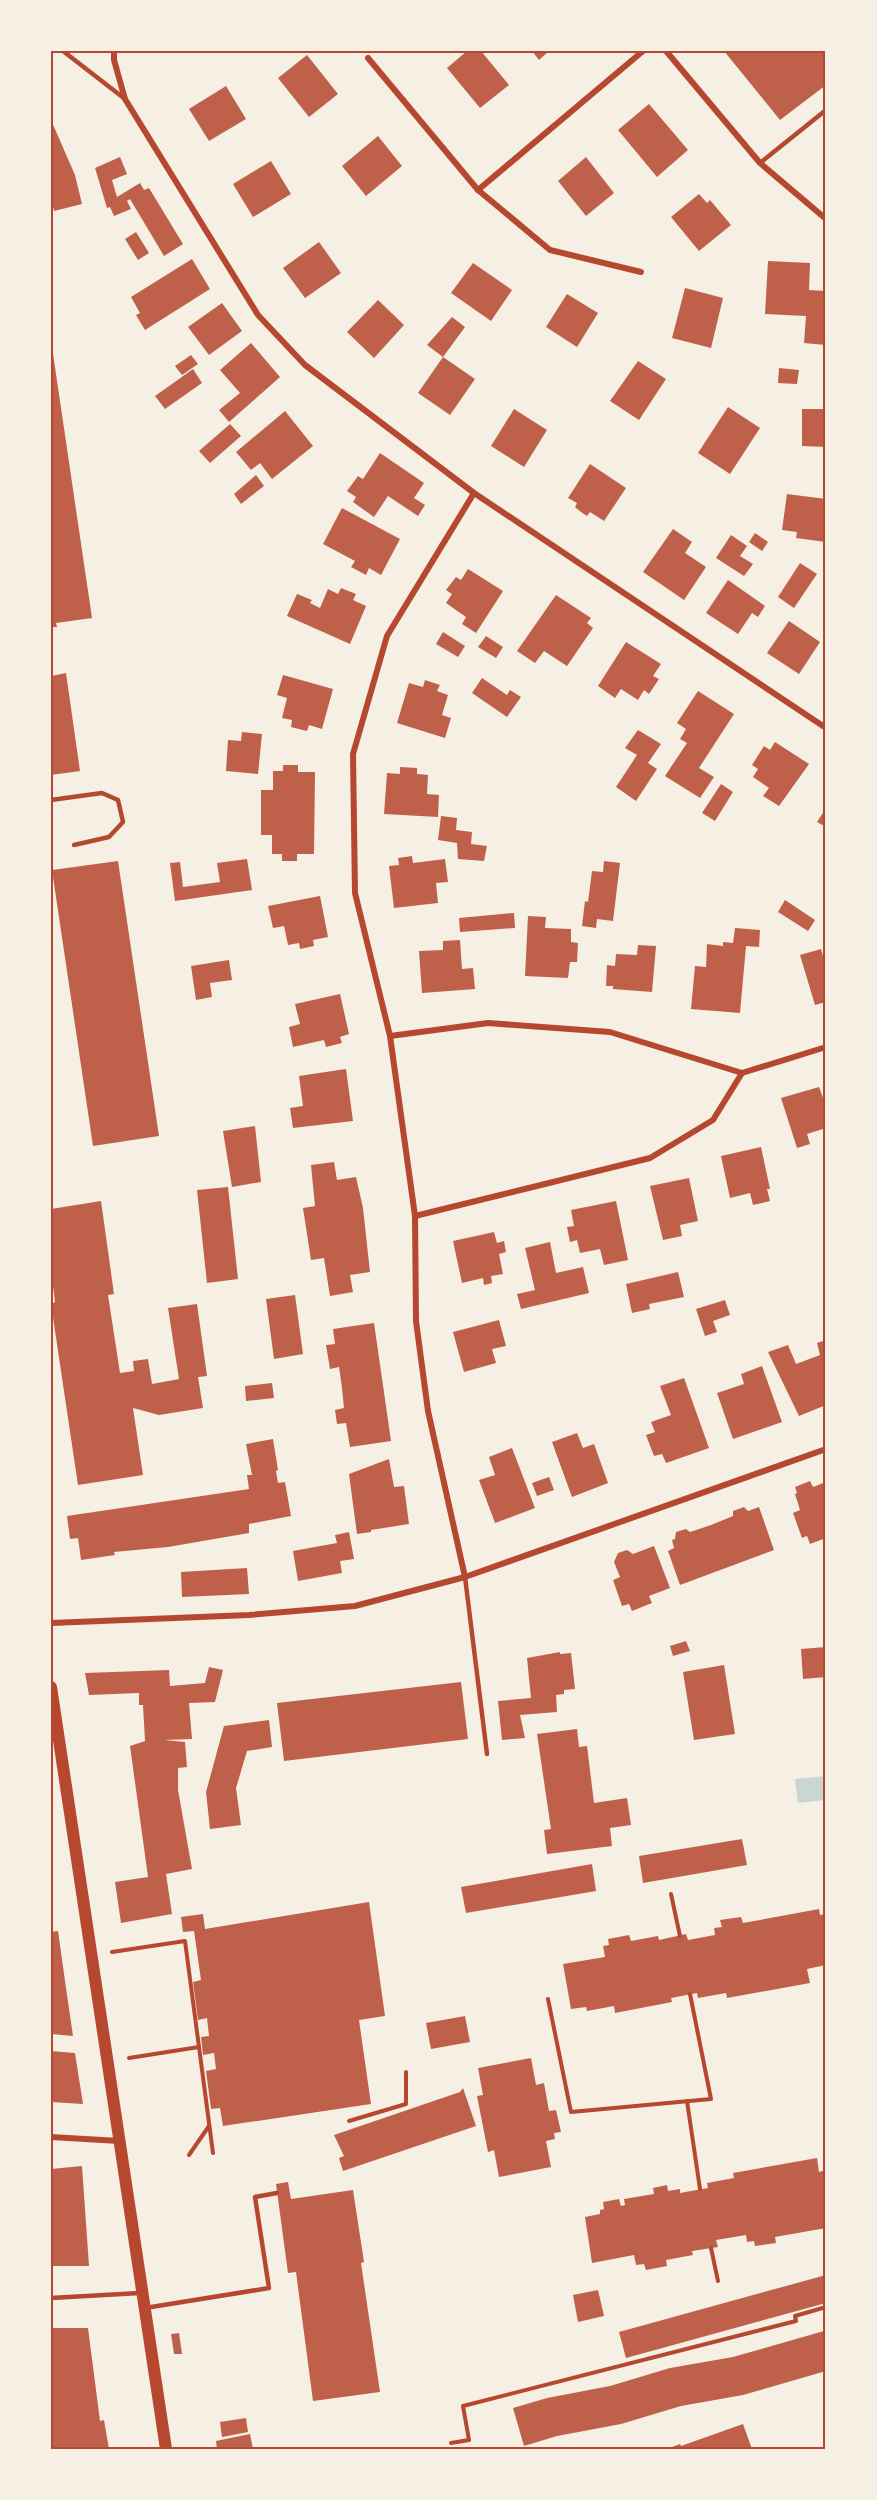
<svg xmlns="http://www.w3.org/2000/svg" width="877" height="2500" font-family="'Exo 2',sans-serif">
  <rect width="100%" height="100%" fill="#f6efe4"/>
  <polygon fill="#c9d6d2" points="826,1776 826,1800 798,1803 795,1779"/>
  <g fill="#bf614a">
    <polygon points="467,51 481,51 509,85 480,108 447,68"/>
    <polygon points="532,51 549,51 539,60"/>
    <polygon points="724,51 826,51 826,85 780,120"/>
    <polygon points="307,55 338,94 309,117 278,78"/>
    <polygon points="226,86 246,119 209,141 189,109"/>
    <polygon points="649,104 688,150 657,177 618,130"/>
    <polygon points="51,120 75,175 82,204 54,211 51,198"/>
    <polygon points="378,136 402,166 366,196 342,166"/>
    <polygon points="120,157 127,174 112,180 117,197 140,183 144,190 149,188 183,244 164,256 130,199 127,201 131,209 114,216 110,207 107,208 95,168"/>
    <polygon points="586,157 614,193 586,216 558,181"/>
    <polygon points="271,161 291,194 253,217 233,184"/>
    <polygon points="699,194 707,203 710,200 731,225 699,251 671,217"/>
    <polygon points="136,232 149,253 138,260 125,239"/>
    <polygon points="319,242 341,273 305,298 283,268"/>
    <polygon points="192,259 210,289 145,330 136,315 140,313 131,297"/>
    <polygon points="768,261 810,263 809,290 826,291 826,345 804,343 806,316 765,314"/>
    <polygon points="473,263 512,290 491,321 451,293"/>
    <polygon points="685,288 723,298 711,348 672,338"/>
    <polygon points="567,294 598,313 577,347 546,327"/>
    <polygon points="378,300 404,325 374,358 347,332"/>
    <polygon points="222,303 242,331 209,355 188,327"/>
    <polygon points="452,317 465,327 443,357 427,345"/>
    <polygon points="51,340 92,618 56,623 57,627 51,627"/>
    <polygon points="251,343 280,377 229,422 219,410 240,393 220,370"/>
    <polygon points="191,355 198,364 182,375 175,366"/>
    <polygon points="443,357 475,379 450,415 418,393"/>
    <polygon points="638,361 666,379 639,420 610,401"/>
    <polygon points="779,368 799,370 797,384 778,383"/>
    <polygon points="193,369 202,383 165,409 155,396"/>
    <polygon points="728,407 760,428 730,474 698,453"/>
    <polygon points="514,409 547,430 524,467 491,446"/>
    <polygon points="802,409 826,409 826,447 802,446"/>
    <polygon points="285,411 313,446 272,479 260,463 251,470 236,452"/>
    <polygon points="230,424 241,436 210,463 199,451"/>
    <polygon points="380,453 424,483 414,498 425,505 418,516 388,496 374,517 353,502 356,497 347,491 358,476 363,479"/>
    <polygon points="590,464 626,488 604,521 590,512 587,516 581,512 575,507 577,503 568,498"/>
    <polygon points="256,475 264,486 241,504 234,494"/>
    <polygon points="787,494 826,499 826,542 796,538 797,532 782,530"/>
    <polygon points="342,508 400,539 381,575 369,568 366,575 351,567 355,561 323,544"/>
    <polygon points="673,529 692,542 685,553 706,567 684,600 643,572"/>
    <polygon points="755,533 768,542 762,551 749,542"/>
    <polygon points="731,535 747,546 740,556 753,564 744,576 716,558"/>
    <polygon points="800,563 817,574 794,608 778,597"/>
    <polygon points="468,569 503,591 476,633 462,624 466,617 446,603 452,594 446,590 456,577 461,580"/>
    <polygon points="728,580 765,606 758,617 752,613 738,634 706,613"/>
    <polygon points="341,588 356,594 353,600 366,606 350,644 287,616 297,594 312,600 310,603 320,608 328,589 338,594"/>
    <polygon points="556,595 591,618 587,623 593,628 567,666 544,651 535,663 517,651"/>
    <polygon points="789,621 820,642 799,674 767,653"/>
    <polygon points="443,632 465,646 458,657 436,644"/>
    <polygon points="486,636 503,647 496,658 478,647"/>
    <polygon points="626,642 661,664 653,676 659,679 649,694 644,690 638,700 621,689 615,698 598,686"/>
    <polygon points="66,673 80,771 51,775 51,676"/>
    <polygon points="283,675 333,689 322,729 309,725 307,731 291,727 292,720 282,718 287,698 277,695"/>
    <polygon points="482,678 507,695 510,690 521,697 507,717 472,693"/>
    <polygon points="425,680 440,685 437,691 448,695 442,715 451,718 445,738 397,723 409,683 423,687"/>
    <polygon points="698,691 734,714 699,768 714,777 700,798 665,776 687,743 680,739 686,729 677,723"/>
    <polygon points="638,730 661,744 648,763 657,769 636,801 616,787 637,755 625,748"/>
    <polygon points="242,732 262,734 258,774 226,771 228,740 241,741"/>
    <polygon points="775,742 809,764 779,806 763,796 769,788 753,777 758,769 752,765 764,746 770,750"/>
    <polygon points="283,765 298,765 298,772 315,772 314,854 297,854 297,861 282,861 282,854 272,854 272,835 261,835 261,790 273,790 273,771 283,771"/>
    <polygon points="400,767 417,768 417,774 428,775 427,794 439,795 438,817 384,814 387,773 400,774"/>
    <polygon points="721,784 733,792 715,821 702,813"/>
    <polygon points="826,808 826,827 817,822"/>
    <polygon points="441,816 457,818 456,830 472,832 471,844 487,846 484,861 458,859 457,843 438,840"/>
    <polygon points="412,856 413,863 445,859 448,882 436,883 438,903 394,908 389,866 399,865 398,858"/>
    <polygon points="247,859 252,890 175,901 170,863 180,862 183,887 220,882 217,863"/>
    <polygon points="118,861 159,1136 93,1146 52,870"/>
    <polygon points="604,861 620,863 613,921 597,919 596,928 582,926 585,901 588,902 592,871 603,872"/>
    <polygon points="320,896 328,937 313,940 314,946 300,949 299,943 288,945 284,926 273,928 268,906"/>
    <polygon points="785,900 815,920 808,931 778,912"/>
    <polygon points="514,913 515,928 460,932 459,918"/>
    <polygon points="528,916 546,917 545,928 571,929 571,942 578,943 577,962 570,962 568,978 525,976"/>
    <polygon points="735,928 760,930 759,947 746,946 740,1013 691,1009 695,966 706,967 707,944 723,946 723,942 733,943"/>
    <polygon points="460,940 462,969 473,968 475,989 422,993 419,951 443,950 443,941"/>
    <polygon points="638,945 656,946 652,992 613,989 613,986 606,986 607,965 615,966 616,954 637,955"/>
    <polygon points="821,949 824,959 826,959 826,1002 815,1005 800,955"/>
    <polygon points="229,960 232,980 210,983 212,997 196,1000 191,966"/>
    <polygon points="340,994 349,1034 340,1037 342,1043 326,1047 324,1040 293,1047 289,1027 300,1024 295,1004"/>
    <polygon points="346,1069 353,1121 293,1128 290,1108 303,1106 299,1076"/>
    <polygon points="819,1087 826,1106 826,1128 807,1134 810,1144 797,1148 781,1098"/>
    <polygon points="255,1126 261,1182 232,1187 223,1131"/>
    <polygon points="761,1147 770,1189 767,1189 770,1201 753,1205 750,1193 730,1198 721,1156"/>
    <polygon points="334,1162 337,1180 356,1177 363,1208 370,1272 350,1275 353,1292 330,1296 324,1258 311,1260 303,1208 315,1206 311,1165"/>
    <polygon points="689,1178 698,1221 680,1225 682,1236 663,1240 650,1186"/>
    <polygon points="228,1187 238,1279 207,1283 197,1190"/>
    <polygon points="101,1201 114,1294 108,1295 120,1373 134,1371 133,1361 148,1359 152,1384 179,1379 168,1308 197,1304 207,1376 198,1377 203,1408 159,1415 133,1408 143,1475 78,1485 51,1304 55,1302 51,1271 51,1209"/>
    <polygon points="616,1201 628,1260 604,1265 600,1249 580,1253 577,1240 570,1242 567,1227 574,1226 571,1210"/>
    <polygon points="494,1232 497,1243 504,1241 506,1252 499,1254 503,1274 491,1276 492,1283 484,1285 483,1278 462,1283 453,1241"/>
    <polygon points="550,1242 556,1273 583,1267 589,1293 521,1309 517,1294 535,1290 525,1248"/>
    <polygon points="678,1272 684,1297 649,1304 650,1309 632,1313 626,1284"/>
    <polygon points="295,1295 303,1354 274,1359 266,1299"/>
    <polygon points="725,1300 730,1315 713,1321 717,1332 705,1336 696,1309"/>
    <polygon points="499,1320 506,1346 492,1349 496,1363 464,1372 453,1332"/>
    <polygon points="374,1323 391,1441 350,1447 346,1423 337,1424 335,1410 344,1408 342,1388 339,1367 330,1369 326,1345 335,1344 333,1329"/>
    <polygon points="826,1340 826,1405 799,1416 768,1352 788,1345 796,1364 820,1355 817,1343"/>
    <polygon points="762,1366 782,1422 733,1439 717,1393 744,1384 741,1374"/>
    <polygon points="684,1378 709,1448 666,1463 662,1454 654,1456 646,1435 655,1432 651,1422 671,1415 660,1386"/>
    <polygon points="272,1383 274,1398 246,1401 245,1386"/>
    <polygon points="577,1433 583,1448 594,1444 608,1483 572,1497 552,1442"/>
    <polygon points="273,1439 278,1470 276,1471 278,1483 285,1482 291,1516 249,1524 249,1533 168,1547 114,1552 115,1555 81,1560 78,1538 70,1539 67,1516 249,1489 247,1475 252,1475 246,1444"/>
    <polygon points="512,1448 535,1508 495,1523 479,1480 495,1475 489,1457"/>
    <polygon points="389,1459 394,1487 404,1486 409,1524 371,1530 371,1532 357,1534 349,1474"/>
    <polygon points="549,1477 554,1490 537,1496 532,1483"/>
    <polygon points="810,1481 813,1487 826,1482 826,1538 810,1544 807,1536 802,1538 793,1513 800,1510 795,1494 797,1493 795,1487"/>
    <polygon points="744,1507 748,1511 759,1507 774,1550 680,1585 668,1551 674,1548 672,1540 675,1539 676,1532 686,1529 690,1532 711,1525 733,1516 733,1511"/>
    <polygon points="349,1532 354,1559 340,1561 342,1573 298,1581 293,1551 337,1543 335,1535"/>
    <polygon points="654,1546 670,1588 649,1596 652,1603 632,1611 629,1604 622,1606 613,1580 620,1577 614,1562 618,1553 627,1550 633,1554"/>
    <polygon points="247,1568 249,1594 182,1597 181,1572"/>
    <polygon points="686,1641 690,1651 673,1656 670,1646"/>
    <polygon points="826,1647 826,1677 803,1679 801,1649"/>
    <polygon points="560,1652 560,1654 571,1653 575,1689 564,1690 564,1694 556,1695 557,1712 520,1715 525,1738 502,1740 498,1701 531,1698 527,1658"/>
    <polygon points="724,1665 735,1734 694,1740 683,1672"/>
    <polygon points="209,1667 223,1670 215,1702 189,1703 192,1739 164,1740 185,1742 187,1767 178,1768 178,1790 192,1869 166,1874 172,1914 121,1923 115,1882 148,1877 130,1746 145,1741 143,1705 139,1705 139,1693 89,1695 85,1673 169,1670 170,1686 205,1683"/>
    <polygon points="461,1682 468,1739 284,1761 277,1703"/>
    <polygon points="269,1720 272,1747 247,1751 236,1788 241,1825 210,1829 206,1792 224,1726"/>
    <polygon points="577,1729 579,1747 587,1746 594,1803 627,1798 631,1825 610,1828 612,1846 547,1854 544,1830 551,1829 537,1734"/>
    <polygon points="742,1839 747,1865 643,1883 639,1856"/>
    <polygon points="592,1864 596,1891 466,1913 461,1887"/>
    <polygon points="369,1902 385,2016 359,2020 371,2104 223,2126 220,2108 211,2109 206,2071 216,2069 214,2053 203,2055 201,2037 209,2036 207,2018 198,2020 193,1982 201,1980 194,1931 183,1932 181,1917 203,1914 205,1929"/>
    <polygon points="819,1909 820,1915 826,1914 826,1965 807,1969 810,1983 727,1998 726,1993 698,1998 697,1993 671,1998 672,2002 615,2013 614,2006 587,2011 586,2007 571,2009 563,1964 605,1957 603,1946 609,1945 608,1939 629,1935 631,1941 658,1936 659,1940 686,1934 688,1940 715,1935 714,1928 722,1927 720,1920 741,1917 743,1923"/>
    <polygon points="58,1931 66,1988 73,2036 51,2034 51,1932"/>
    <polygon points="465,2016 470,2042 431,2049 426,2023"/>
    <polygon points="51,2051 75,2053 83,2104 51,2102"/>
    <polygon points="531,2058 536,2085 544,2083 549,2111 556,2110 561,2132 554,2133 555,2139 546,2141 551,2167 499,2177 494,2150 488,2152 477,2096 483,2095 478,2068"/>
    <polygon points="463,2088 476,2126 343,2171 339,2158 344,2156 334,2135 460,2092"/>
    <polygon points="817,2158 819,2172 826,2170 826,2228 775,2237 776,2243 755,2246 754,2241 747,2242 746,2235 716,2240 718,2247 692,2251 693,2255 666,2260 667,2266 646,2270 644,2264 636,2265 634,2255 592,2263 585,2217 600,2214 600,2210 604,2209 603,2202 619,2199 621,2206 625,2205 624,2199 654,2194 653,2188 667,2185 668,2191 680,2189 680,2193 708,2188 707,2183 734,2178 733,2173"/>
    <polygon points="82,2166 89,2266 51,2266 51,2169"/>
    <polygon points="288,2182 291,2199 353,2190 364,2262 361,2263 380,2392 313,2401 296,2272 288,2273 276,2184"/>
    <polygon points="826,2275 826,2303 626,2358 619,2332"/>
    <polygon points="598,2290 604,2316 578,2322 573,2295"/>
    <polygon points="51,2328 88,2328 100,2421 104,2420 109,2449 51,2449"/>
    <polygon points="824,2331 826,2371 743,2395 681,2406 621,2424 557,2436 524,2446 513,2408 547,2398 610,2386 670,2368 733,2357"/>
    <polygon points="179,2333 182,2354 174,2354 171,2334"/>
    <polygon points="246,2418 248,2432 222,2437 220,2422"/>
    <polygon points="743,2424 752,2449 667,2449 680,2444 681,2446"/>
    <polygon points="250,2434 253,2449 217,2449 216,2441"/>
  </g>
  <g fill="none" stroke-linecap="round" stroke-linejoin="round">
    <g stroke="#b5482f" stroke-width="4">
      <polyline points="671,1894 680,1936"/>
      <polyline points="112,1952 185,1941 213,2153"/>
      <polyline points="548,1999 571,2112 711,2099 690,1994"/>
      <polyline points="129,2058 199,2047"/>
      <polyline points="687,2101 700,2189"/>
      <polyline points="349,2121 406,2104 406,2072"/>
      <polyline points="189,2155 209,2126"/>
      <polyline points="711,2248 718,2281"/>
      <polyline points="826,2315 826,2317"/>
      <polyline points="451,2443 469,2440 463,2406 796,2321 795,2316 826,2307"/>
    </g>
    <g stroke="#b5482f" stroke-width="4.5">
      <polyline points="63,51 125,99"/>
      <polyline points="760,163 826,110"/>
      <polyline points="51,800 102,793 118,800 123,822 109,837 74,845"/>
      <polyline points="465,1577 487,1754"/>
      <polyline points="51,2298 140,2293"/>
      <polyline points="145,2308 269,2288 255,2197 277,2193"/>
    </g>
    <g stroke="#b5482f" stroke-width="6">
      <polyline points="114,51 114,60 125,99 258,315 305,365 474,493 826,728"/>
      <polyline points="666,51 760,163 826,219"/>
      <polyline points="368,58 478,190 550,250 641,272"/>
      <polyline points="478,190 643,51"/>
      <polyline points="390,1036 488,1023 610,1032 742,1073 826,1047"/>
      <polyline points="415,1216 650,1158 713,1120 742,1073"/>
      <polyline points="465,1577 428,1411 416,1321 415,1216 390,1036 355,893 353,754 387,636 474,493"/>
      <polyline points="51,1623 249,1615 355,1606 465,1577 826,1449"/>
      <polyline points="51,2137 119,2141"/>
    </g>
    <polyline stroke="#b5482f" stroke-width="12" points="51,1687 166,2449"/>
  </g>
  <rect width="877" height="2500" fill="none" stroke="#f6efe4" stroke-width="105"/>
  <rect x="52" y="52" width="772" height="2396" fill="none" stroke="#b5482f" stroke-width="2"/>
</svg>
